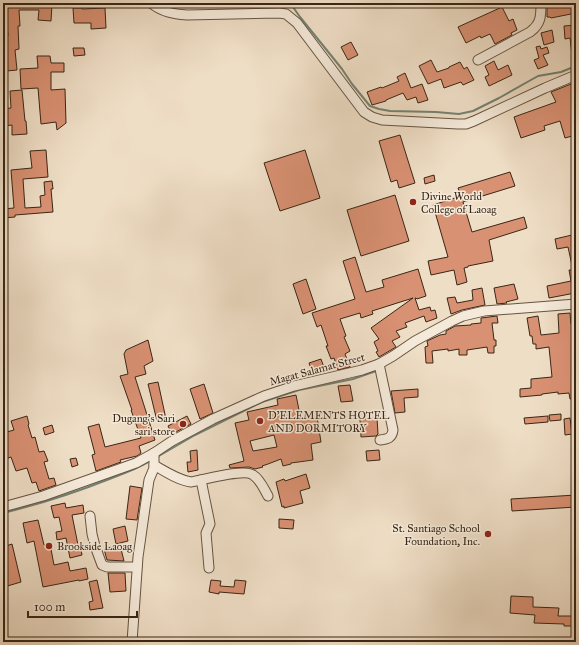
<svg xmlns="http://www.w3.org/2000/svg" width="579" height="645" font-family="'IM FELL Great Primer',serif">
  <rect width="100%" height="100%" fill="#efdec6"/>
  <filter id="stains"><feTurbulence type="fractalNoise" baseFrequency=".005" numOctaves="4"/><feColorMatrix values="0 0 0 0 .2 0 0 0 0 .09 0 0 0 0 .02 0 0 0 .5 -.17"/></filter>
  <radialGradient id="worn" r=".72"><stop offset=".6" stop-color="#630" stop-opacity="0"/><stop offset="1" stop-color="#630" stop-opacity=".3"/></radialGradient>
  <g fill="none" stroke-linecap="round" stroke-linejoin="round">
    <g stroke="#738172" stroke-width="2">
      <polyline points="284,6 293,7 300,17 342,69 352,84 370,106 379,109 390,111 436,112 459,114 473,111 499,98 538,76 561,72 576,66"/>
      <polyline points="157,457 195,435 262,402 299,390 353,379 376,371"/>
      <path d="M3,513C40,504 77,492 112,478C126,473 139,468 152,460"/>
    </g>
  </g>
  <g fill="#d99173" stroke="#392615" fill-rule="evenodd">
    <polygon points="3,3 37,3 52,4 51,21 38,20 39,10 19,10 20,26 18,26 19,49 15,50 17,70 6,71 5,51 6,51 5,36 8,36 6,11 3,11"/>
    <polygon points="547,3 576,3 576,13 551,18 550,17 547,17"/>
    <polygon points="502,7 509,21 513,19 517,30 511,33 512,35 495,44 490,34 481,38 480,36 466,43 458,27"/>
    <polygon points="73,8 82,8 82,9 105,8 106,28 91,29 91,23 74,23"/>
    <polygon points="576,25 576,55 572,55 570,38 565,39 564,26"/>
    <polygon points="552,30 554,42 544,45 541,33"/>
    <polygon points="351,42 358,55 348,60 341,47"/>
    <polygon points="540,46 541,49 547,47 549,53 543,55 548,65 538,69 534,60 539,58 536,47"/>
    <polygon points="73,48 84,48 85,55 74,56"/>
    <polygon points="37,56 50,56 51,63 64,63 64,72 51,72 51,90 65,89 66,123 57,130 56,122 41,124 38,88 21,89 20,69 38,68"/>
    <polygon points="431,60 437,72 449,68 449,67 460,62 464,69 467,67 474,80 463,85 461,82 444,88 441,79 428,84 419,66"/>
    <polygon points="494,61 498,70 508,65 512,75 489,86 485,77 489,75 485,66"/>
    <polygon points="405,73 411,88 422,84 428,100 418,103 416,97 407,100 403,93 386,100 386,101 372,105 367,92 381,87 382,88 399,81 397,77"/>
    <polygon points="576,82 576,90 575,91 576,97 576,135 565,138 560,121 544,126 545,130 521,138 514,117 556,102 551,92"/>
    <polygon points="22,90 25,121 26,121 27,134 12,135 12,125 3,126 3,109 11,108 10,91"/>
    <polygon points="400,135 415,183 399,188 397,180 391,182 379,141"/>
    <polygon points="46,150 48,177 23,179 25,208 41,207 40,196 45,195 44,182 52,181 53,189 51,189 53,212 15,215 15,217 3,218 3,209 14,208 11,170 32,168 30,151"/>
    <polygon points="305,150 320,198 280,211 264,163"/>
    <polygon points="510,172 515,186 463,202 472,232 524,217 527,228 489,240 493,261 468,266 468,267 464,268 467,282 457,285 454,270 431,275 428,261 448,257 433,205 461,196 458,188"/>
    <polygon points="434,175 435,181 425,184 424,178"/>
    <polygon points="395,195 409,241 361,256 347,210"/>
    <polygon points="572,235 576,250 576,291 575,291 575,293 549,298 547,286 571,281 569,270 573,270 568,247 557,249 555,239"/>
    <polygon points="355,257 366,292 384,287 382,280 418,269 426,296 417,299 416,298 415,298 419,310 430,307 431,311 435,310 437,318 426,322 424,316 405,323 407,327 396,331 400,337 392,341 396,347 379,357 376,352 378,351 374,342 379,339 371,328 413,298 372,311 373,314 361,318 360,313 340,319 346,336 344,337 350,351 345,354 350,367 338,370 334,358 331,359 326,346 328,346 321,325 317,327 312,313 355,299 343,261"/>
    <polygon points="306,279 316,309 303,314 293,284"/>
    <polygon points="514,284 518,299 506,302 507,303 497,304 494,288"/>
    <polygon points="482,288 485,305 462,310 451,314 447,298 455,297 457,303 473,300 472,290"/>
    <polygon points="570,313 571,324 576,323 576,353 573,353 575,367 576,367 576,398 570,399 569,393 558,394 558,392 542,394 542,395 520,397 520,389 531,388 531,379 552,377 549,347 536,349 536,344 533,344 532,336 530,336 527,318 538,316 541,335 559,333 558,314"/>
    <polygon points="497,316 498,323 492,323 494,340 496,340 496,346 494,346 494,353 488,353 487,347 467,350 467,355 459,355 459,349 448,351 448,349 432,351 433,363 426,363 425,347 428,346 427,341 440,335 446,334 446,331 455,326 471,325 471,324 481,323 481,318"/>
    <polygon points="148,340 153,361 144,366 146,374 135,377 155,440 139,446 141,453 137,456 120,460 121,462 96,471 92,455 95,454 88,427 99,424 105,447 141,438 131,410 132,410 120,376 128,374 124,354 126,350"/>
    <polygon points="321,359 325,370 313,374 309,363"/>
    <polygon points="158,382 166,419 157,421 148,384"/>
    <polygon points="204,384 213,413 200,419 190,389"/>
    <polygon points="350,385 353,401 341,402 338,386"/>
    <polygon points="418,389 418,397 404,398 405,412 395,413 391,391"/>
    <path d="M296,395L301,420L317,417L321,442L311,444L313,460L291,463V464L283,466L281,459L268,464L262,466L263,467L255,469L249,467L230,468L229,465L244,461L235,423L249,420L247,412L278,405L277,399ZM274,435L277,447L253,451L250,441Z"/>
    <polygon points="561,414 561,420 550,421 549,415"/>
    <polygon points="27,416 29,424 28,425 32,438 35,437 39,452 44,451 48,461 44,462 49,479 54,478 56,485 39,491 36,482 32,483 27,468 16,471 11,457 3,460 3,443 5,442 3,433 14,430 11,421"/>
    <polygon points="187,416 191,424 172,434 168,426"/>
    <polygon points="548,416 548,422 525,424 524,418"/>
    <polygon points="377,418 378,434 376,436 361,437 360,419"/>
    <polygon points="570,418 572,434 565,435 564,419"/>
    <polygon points="52,425 54,432 45,435 43,428"/>
    <polygon points="197,450 198,470 188,472 187,462 191,462 190,451"/>
    <polygon points="379,450 380,460 367,461 366,451"/>
    <polygon points="76,458 78,465 72,467 70,459"/>
    <polygon points="306,474 310,488 300,491 303,503 284,508 284,506 282,507 276,482 284,479 285,481"/>
    <polygon points="130,486 142,488 137,520 126,519"/>
    <polygon points="576,495 576,507 512,511 511,499"/>
    <polygon points="65,503 66,508 83,505 84,513 72,515 78,545 80,544 82,555 70,558 66,538 57,540 56,532 62,531 59,517 54,518 51,506"/>
    <polygon points="279,519 294,520 293,529 279,528"/>
    <polygon points="38,520 44,545 50,544 54,565 68,562 70,571 86,568 88,579 79,581 79,580 43,587 34,541 27,543 23,523"/>
    <polygon points="125,526 128,541 116,544 113,529"/>
    <polygon points="12,544 21,582 4,587 3,583 3,547"/>
    <polygon points="120,545 124,561 107,560 104,549"/>
    <polygon points="108,573 125,573 126,591 110,592"/>
    <polygon points="97,580 103,608 90,610 89,602 93,601 89,582"/>
    <polygon points="211,580 221,581 220,586 234,587 235,580 246,581 244,594 219,592 219,594 209,592"/>
    <polygon points="511,596 533,597 533,607 559,608 558,616 576,616 576,626 564,626 564,624 534,623 535,615 510,613"/>
  </g>
  <g fill="none" stroke-linecap="round" stroke-linejoin="round">
    <defs>
      <g id="minor">
        <path d="M151,3C162,12 173,14 187,15L279,13L286,14L297,23L364,112L372,117L382,120L458,124H466L474,121L545,88L576,75"/>
        <path d="M478,60L530,32C541,24 541,16 541,3"/>
        <path d="M379,364L393,430C392,438 388,439 380,440"/>
        <path d="M154,465C166,472 178,480 191,482C204,480 244,468 253,475C260,479 264,489 268,496"/>
        <polyline points="201,480 210,524 206,533 209,568"/>
        <polyline points="3,507 43,496 136,463 154,453 172,441 213,419 264,396 294,386 362,370 379,364 393,356 415,341 452,321 463,316 484,311 576,304"/>
        <polyline points="90,516 92,534 95,546 102,565 107,567 137,567"/>
        <polyline points="132,642 138,557 149,480 154,468 154,453"/>
      </g>
    </defs>
    <use href="#minor" stroke="#665441" stroke-width="11"/>
    <use href="#minor" stroke="#f5eada" stroke-width="9"/>
  </g>
  <g fill="#8f2418" stroke="#f5eada" stroke-width="1.5">
    <circle cx="413" cy="202" r="4"/>
    <circle cx="260" cy="421" r="4"/>
    <circle cx="183" cy="424" r="4"/>
    <circle cx="488" cy="534" r="4"/>
    <circle cx="49" cy="546" r="4"/>
  </g>
  <g text-anchor="middle" stroke-width="3" stroke-linejoin="round" paint-order="stroke">
    <g font-size="11" fill="#392615" stroke="#f5eada" text-anchor="start">
      <text x="421" y="200">Divine World<tspan x="421" dy="13">College of Laoag</tspan></text>
      <text x="268" y="419">D'ELEMENTS HOTEL<tspan x="268" dy="13">AND DORMITORY</tspan></text>
      <text x="175" y="422" text-anchor="end">Dugang's Sari<tspan x="175" dy="13">sari store</tspan></text>
      <text x="480" y="532" text-anchor="end">St. Santiago School<tspan x="480" dy="13">Foundation, Inc.</tspan></text>
      <text x="57" y="550">Brookside Laoag</text>
    </g>
    <g font-size="11" fill="#392615" stroke="#f5eada">
      <text transform="translate(317 369) rotate(-15)" y="4">Magat Salamat Street</text>
    </g>
  </g>
  <rect width="579" height="645" fill="none" stroke="#efdec6" stroke-width="16"/>
  <rect x="4" y="4" width="571" height="637" fill="none" stroke="#392615" stroke-width="2"/>
  <rect x="8" y="8" width="563" height="629" fill="none" stroke="#392615"/>
  <path d="M28 611v6h109v-6" fill="none" stroke="#392615" stroke-width="2"/>
  <text x="34" y="611" font-size="12" fill="#392615" stroke="#f5eada" stroke-width="3" paint-order="stroke">100 m</text>
  <rect width="100%" height="100%" filter="url(#stains)"/>
  <rect width="100%" height="100%" fill="url(#worn)"/>
</svg>
